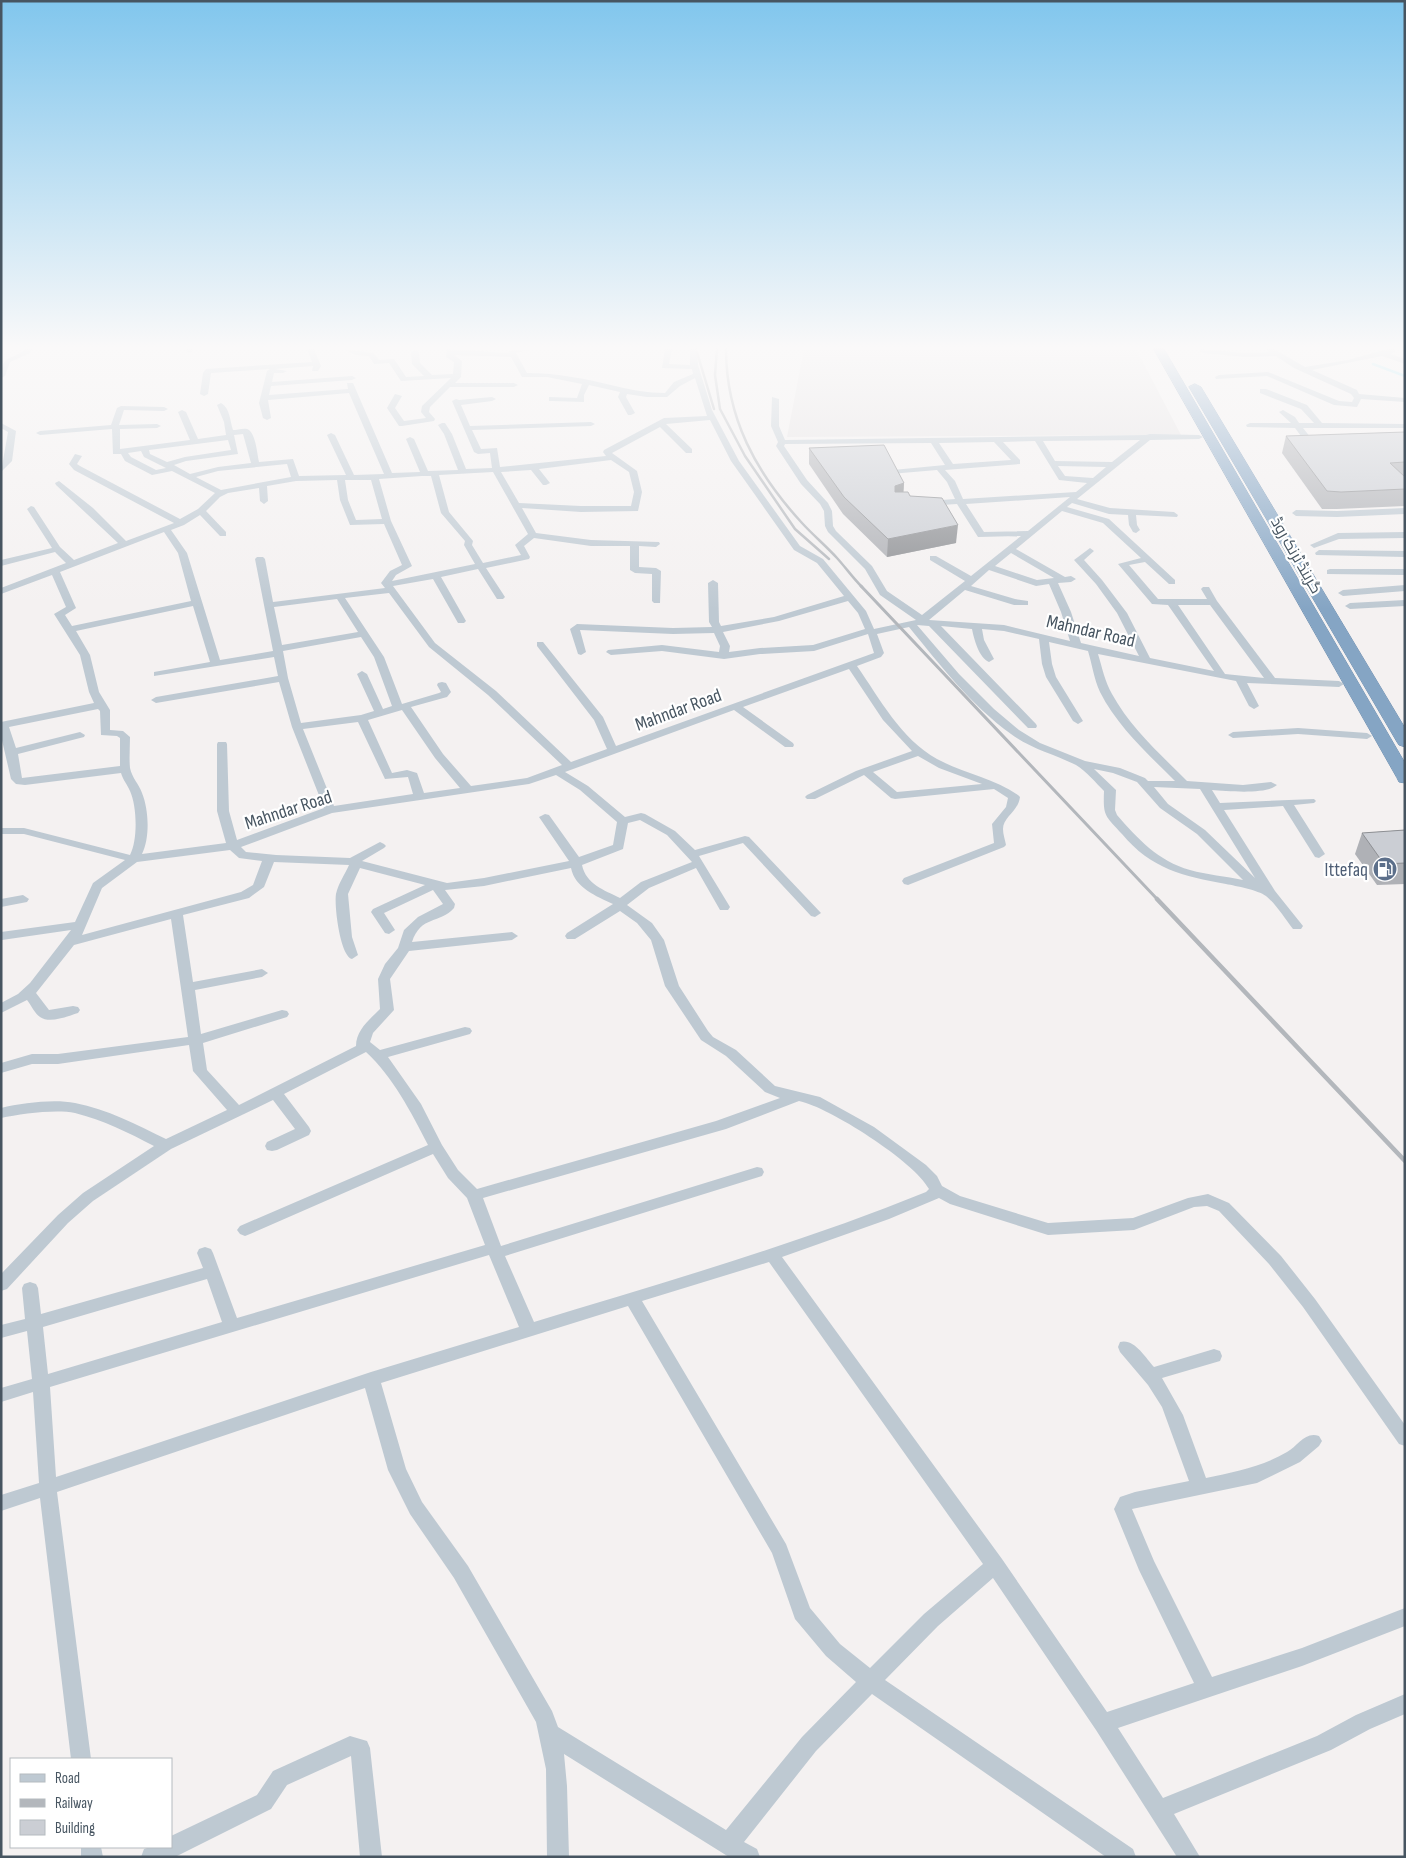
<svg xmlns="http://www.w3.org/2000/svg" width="1406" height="1858" font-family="'Sofia Sans Condensed',Cairo,sans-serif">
  <rect width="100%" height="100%" fill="#f4f1f1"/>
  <polygon fill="#e5e2e3" points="804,349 1136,349 1181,435 787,437"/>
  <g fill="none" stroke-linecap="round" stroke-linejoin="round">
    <polyline stroke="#86e0f5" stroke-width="2.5" points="1373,364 1405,376"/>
    <defs>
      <g id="highway">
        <polygon points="1154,349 1164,349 1405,763 1405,783 1399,782 1397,778"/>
        <polygon points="1195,384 1201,387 1405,728 1405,747 1399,745 1397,742 1189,387"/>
      </g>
    </defs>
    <use href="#highway" stroke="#7090b0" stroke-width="1"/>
    <g fill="#bec9d2" fill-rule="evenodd">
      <path d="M25,349H32L30,353L10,362L5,376L1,378C1,353 11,362 25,349Z"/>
      <polygon points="185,349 192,349 193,351 189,353"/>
      <path d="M307,349H314L321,366L318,371H312L313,366L275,369L287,371L283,373H274L272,382L352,376L356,378L352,380L271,386L269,395L348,389L347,383H353L392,473L420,472L406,439L410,437L414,439L428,471L458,470L444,434L438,425L442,423H445L452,434L466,469L492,468L490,453L478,454L474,452L452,401L456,399L459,400L492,397L496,399L492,401L461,405L470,426L591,422L595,424L591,426L472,430L481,449L497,448L500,467L606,456L603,452L604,450L664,418L707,416L695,378L680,386L667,397H647L627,394L626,397L635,413L631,415H628L618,397L620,392L589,385L584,395V402L552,401H549V397L577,398L582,384L547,377H522L511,357L454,355L462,361L461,377L455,383H514L518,385L514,387H450L430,407L429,412L435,419L434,421L402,426H399L387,408L395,394L402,396L395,408L404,421L426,418L421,412L422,406L451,378L401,381L389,363L374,364L369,356L356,355L343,349L373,353L379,360L394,359L406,377L424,376L412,364L411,352L415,350L419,352L420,363L432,375L453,374L454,362L446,357L447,349L509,353L510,351L533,349L516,353L527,373C557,373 587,379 615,386C632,390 647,393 665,393L674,382L693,374L692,369L662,368L665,349H672L669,364L690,365V349H697L698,365L712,410L739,461L800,546L823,559L866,611L874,629L916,620L880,595L865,569L828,532L825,526L824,511L820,504L801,484L776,446L778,442L771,426L772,397L779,399V426L785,440L1146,435L1150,434L1199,435L1203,437L1199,439L1150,440L1077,499L1110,508L1174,512L1178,515L1177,517L1136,515L1137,525L1140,530L1136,533L1133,532L1129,525L1128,515L1109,514L1072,503L1067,507L1109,519L1175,580V584H1169L1145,562L1129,565L1158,599H1207L1201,589L1203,587H1209L1217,601L1275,678L1339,681L1344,684L1339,687L1247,683L1259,706L1254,709L1249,706L1236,681L1098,654C1102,667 1105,682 1112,694C1130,727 1160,754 1187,781L1243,785L1271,782L1277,785C1266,795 1227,791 1212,790L1220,803L1314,799L1316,801L1314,803L1294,805L1325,854L1319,858L1315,857L1283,806L1224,810L1275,891L1303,926L1301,929H1293C1285,919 1276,904 1266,896C1258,890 1236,886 1226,884C1183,876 1151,869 1122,834C1105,815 1103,817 1104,791C1096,783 1086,771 1076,765C1054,754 1031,749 1011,734C971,705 940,665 909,627L877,634L884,653L881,657L857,666C880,699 901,739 937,759C963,773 993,778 1018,795L1020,797C1018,812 1003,817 1003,829C1003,834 1005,840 1006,845L1004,847L908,885L904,884L902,881L904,878L994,843L992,824L1006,807L1008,798L994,789L895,799L891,798L864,775L815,799H807L805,797L807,795L856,771L912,751L883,720L849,669L743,707L793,743L794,745L793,747H785L734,710L565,772L588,786L625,817L641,813L645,814L675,831L695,850L745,836L749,837L821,913L815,917L811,916L743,843L699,856L730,907L728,910H720L696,868L649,888L627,905L652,923L664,940L679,986L708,1031L713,1037L736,1050L775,1086L820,1097L874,1127L926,1165L937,1176L942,1186L960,1196L1048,1223L1133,1218L1188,1198L1208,1194L1229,1203L1281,1256L1315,1299L1405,1425V1446L1399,1444L1303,1307L1269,1264L1219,1211L1207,1206L1194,1207L1134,1230L1048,1235L950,1204L939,1198L889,1219L782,1257L1002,1559L1107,1712L1194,1683L1139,1570L1114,1509L1120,1497L1135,1492L1189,1481L1162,1407L1148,1385L1120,1352L1118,1347L1120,1342C1134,1338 1145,1357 1154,1367L1214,1349L1220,1351L1222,1356L1220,1361L1162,1378L1183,1415L1206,1478C1234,1472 1262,1467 1287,1452C1298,1446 1305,1431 1319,1436L1322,1441L1319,1446L1300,1462L1257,1483L1132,1509L1154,1561L1212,1677L1302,1648L1405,1608V1626L1302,1666L1118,1728L1163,1798L1317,1736L1356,1715L1405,1694V1714L1370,1729L1331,1750L1174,1814L1200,1857H1177L1096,1730L993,1578L938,1626L885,1680L1133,1849L1136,1857H1106L872,1694L816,1751L744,1842L757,1849L760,1857H729L564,1754L567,1786L569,1857H547L546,1769L536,1722L454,1578L410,1514L388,1470L365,1388L57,1492L91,1759H71L40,1498L1,1511V1495L39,1483L33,1392L1,1402V1388L32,1379L27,1331L1,1338V1325L25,1319L22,1288L24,1284L30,1282L36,1284L38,1288L41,1314L203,1268L197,1253L199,1249L205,1247L211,1249L213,1253L237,1318L485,1245L467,1198L448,1178L433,1154L250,1234L245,1236L240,1234L237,1230L240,1226L428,1145C411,1112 393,1077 366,1052L284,1094L309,1127L311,1131L309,1135L277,1150L272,1151L267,1150L265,1146L267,1142L295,1129L273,1100L171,1149L93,1201L68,1223L7,1289L1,1291V1274L58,1215L83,1193L154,1146C129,1133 103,1120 75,1113C55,1109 21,1114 1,1118V1108C23,1103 53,1099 75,1103C107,1109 137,1125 166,1139L227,1110L193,1071L189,1045L58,1064H32L1,1073V1063L32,1054H58L188,1037L171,919L74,945L36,993L49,1010L73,1006L78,1007L80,1010L78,1013C68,1016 50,1024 40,1017C35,1014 31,1005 27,1000L1,1013V1003L18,994L30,983L71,930L2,940L1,932L75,922L93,883L125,860L24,834H1V828H24L130,855C138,840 137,806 130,791C127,784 123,780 121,773L25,785L16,784L11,779L1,736V722L94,703L89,692L80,655L54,614L66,607L52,575L1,594V588L66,563L55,552L1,566V560L52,548L27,509L31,506L34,507L60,547L74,560L118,543L56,485L55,483L59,481L93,508L126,541L174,523L74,470L69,464L75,454L82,456L77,464L80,466L180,519L198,509L215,493L172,471L152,475L125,461L121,454H113L112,429L40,435L36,433L40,431L111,425L117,408L121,406L164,407L168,409L164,411L124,410L119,425L157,424L161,426L157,428L120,429V449L190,440L178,412L182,410L186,412L198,439L226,435L224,422L217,405L221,403C230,408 230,421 233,430C237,430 246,427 249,430C256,436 257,453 259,462L293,459L299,476L346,475L327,435L331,433L335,435L354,475L384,474L349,393L268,400L271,418L267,420L263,418L259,403L267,371L270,369L211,373L208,394L204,396L200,394L203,373L206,369L312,362ZM710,420L731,461L794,550L817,563L844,596L774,617L721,626L719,622L718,583L713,580L708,583L709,622L712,627L673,628L577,624L570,629L578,654L581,655L586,652L580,630L673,634L714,633L720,646L719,652L662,645L608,650L606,652L611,655L662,651L724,659L760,654L814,651L868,634L874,653L616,746L603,717L543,642H537V646L594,720L607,749L571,762L496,691L435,643L393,586L433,579L458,623H464L466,621L441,577L478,569L497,599H503L505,597L486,568L529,559L530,557L524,546L534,538L591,546H630V570L635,573L652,574V601L654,603H660L661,571L656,568L639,567V546L656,547L660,544L659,542L591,540L536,533L522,508L581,512L638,511L642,492L637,471L612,453L660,427L686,453H692V449L666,424ZM243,434L251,463L218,467L190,474L174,465L186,461L238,454L234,435ZM228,440L231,450L185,457L167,462L150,454L149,450ZM1140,440L1112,462L1055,461L1043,441ZM1035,441L1059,480L1087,483L1076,492L963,499L955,481L945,470L1020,464V460L1003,442ZM994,442L1011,460L953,464L939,443ZM931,443L945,465L893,470L889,472L890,474L937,470L947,482L955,499L928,501L924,504L925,506L957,504L978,537L1021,536L971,576L936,556H930V560L965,581L922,615L887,591L872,566L836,531L833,526L832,511L828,503L807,480L784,446L785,444ZM141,451L144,457L166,468L156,470L131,457L128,453ZM611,460L629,472L634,492L631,506H581L519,503L501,472L531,470L543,485H546L550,483L539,469ZM287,464L291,477L221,490L196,477L218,471ZM1058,466L1106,467L1093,478L1065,476ZM493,472L528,534L515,545L521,555L483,563L472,545L473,541L449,512L439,475ZM422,476H431L441,513L465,541L464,545L475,564L392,581L396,575L412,566L391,521L379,479ZM337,480L340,500L350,525L384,524L402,565L390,571L381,583L385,588L273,602L265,559L263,557H257L255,559L273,651L220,660L187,553L171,530L184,525L200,515L220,536H226V532L206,511L220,497L228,493L259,488L260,501L264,504L268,501L267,486L296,481ZM345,480H371L382,519L356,520L348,500ZM1070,497L1028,531L984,532L966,504ZM1062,511L1103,523L1141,558L1118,564L1152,604L1168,605L1214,671L1150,658L1127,613L1102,580L1084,560L1094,551L1090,548L1074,560L1096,584L1117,613L1139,656L1081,643L1071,612L1058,583L1071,582L1076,579L1071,576L1065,577L1016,549ZM164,532L178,553L191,601L72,626L65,615L76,608L60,572ZM1011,553L1054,578L1037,580L995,566ZM989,570L1036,586L1049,584L1061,612L1070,641L1004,625L929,620L965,590L1014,605H1028V601L1015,599L971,586ZM389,593L429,647L488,695L562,765L527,778L471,786L443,754L411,707L447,697L451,692L446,683L442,682L438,683L437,685L441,692L439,693L402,704L384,657L345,598ZM337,599L358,632L282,645L274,607ZM848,601L858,613L865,629L813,645L760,648L729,652L730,646L723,632L779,621ZM1178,605H1210L1264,678L1225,674ZM193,606L210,662L154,672V676L274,657L278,676L156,697L151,700L156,703L279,682L292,727L324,808L237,840L229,811L227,744L226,742H218L217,744V811L226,843L142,854C150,838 149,810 142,793C139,784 132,778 130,768C129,758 130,747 130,737L123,731L110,730V710L99,692L90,655L76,631ZM917,625L929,626L1028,728H1036L1037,726L1036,724L941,626L972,629C974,639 979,658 989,662L994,659L984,640L982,629L1004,631L1039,639L1042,664L1046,677L1073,721L1078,724L1083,721L1056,677L1052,664L1049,642L1088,651C1092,664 1094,679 1100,692C1117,726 1148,754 1175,781H1148L1145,778L1120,768L1085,761L1040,743L1019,730L994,709L959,674ZM361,637L374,657L392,706L383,709L367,674L362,671L357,674L374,711L361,715L301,723L288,678L283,651ZM98,709L100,711L101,735L117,736L120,738V766L22,778L18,754L84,737L85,735L80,732L16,748L9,727ZM402,710L435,758L460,788L424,793L417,773L407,770L392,773L368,720ZM358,722L385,779L408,777L413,794L334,806L303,729ZM918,756L939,768L982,784L897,792L873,772ZM1094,769L1113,773L1137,782L1160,808L1197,834L1243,880C1226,876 1207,875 1190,870C1158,861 1138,839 1117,815L1115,810L1116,790ZM556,775L580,790L617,822L613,845L579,857L549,815L545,814L539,817L569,861L484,878L447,883L362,861L384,848L386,846L384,844L380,842L350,858L276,855L246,852L241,847L332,813L529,784ZM1154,787L1200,789L1255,878L1205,830L1168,804ZM640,820L667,835L692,862L641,882L620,898C604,890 586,884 582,865L623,849L628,823ZM230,850L239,858L262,861L253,885L241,892L82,935L102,888L137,862ZM274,862L349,865C345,874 338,884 336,894C334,905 340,956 352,959L358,955L352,937L348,894L360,868L425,885L373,909L371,912L385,933L389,934L395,930L384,913L433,890L443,904L418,917L404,930L398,948L385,964L378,979L380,1009C370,1019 356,1030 356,1046L239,1105L207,1070L203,1043L287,1017L289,1014L287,1011L282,1010L201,1034L195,990L262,977L268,973L262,969L193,982L183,915L249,898L264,887ZM571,868C575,888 596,896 613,904L567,933L565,936L567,939H575L620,911L637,923L651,940L665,986L701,1040L726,1056L765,1092L780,1098L716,1121L477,1189L458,1170L442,1145L421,1104L388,1057L470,1034L472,1031L470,1028L465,1027L380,1050L370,1042L373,1033L394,1010L390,979L409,951L512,940L518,936L512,932L412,942C421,915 440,924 454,908L455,904L445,890L484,886ZM799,1101C829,1107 915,1162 929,1189L926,1192C798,1244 665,1282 534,1322L505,1256L762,1176L764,1172L762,1168L757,1167L501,1246L483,1198L726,1129ZM489,1255L519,1327L371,1372L56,1477L50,1387ZM769,1262L983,1564L924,1614L870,1668L840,1644L810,1608L786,1544L642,1301ZM207,1279L222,1322L48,1374L43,1327ZM628,1306L772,1553L795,1619L826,1656L856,1682L802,1737L726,1830L558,1727L552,1711L468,1566L422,1502L406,1469L381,1383Z"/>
      <polygon points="1201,349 1245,353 1269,352 1266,349 1274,349 1305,367 1348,360 1387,349 1395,349 1395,352 1390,354 1405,359 1405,364 1382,356 1312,370 1357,390 1359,394 1405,398 1405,402 1361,399 1357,407 1334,405 1267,376 1216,379 1215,377 1219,375 1268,372 1339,401 1352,402 1354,398 1351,394 1294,368 1276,356 1245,357 1203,353 1199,351"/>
      <polygon points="1260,389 1266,389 1307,405 1322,423 1405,424 1405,428 1303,428 1311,438 1307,440 1304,440 1295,428 1247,427 1246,425 1250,423 1291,423 1279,412 1283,410 1295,417 1299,423 1314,423 1301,409 1260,393"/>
      <polygon points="1,423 16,431 12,461 1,472 8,432 1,428"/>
      <polygon points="1405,508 1405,514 1337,517 1296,516 1292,513 1296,510 1337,511"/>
      <polygon points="1405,532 1405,538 1339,539 1314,548 1310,545 1338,533"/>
      <polygon points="1319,550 1405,551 1405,557 1316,555 1315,553"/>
      <polygon points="1330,569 1405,569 1405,575 1327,574 1327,570"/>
      <polygon points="1405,585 1405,591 1343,596 1338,593 1343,590"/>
      <polygon points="1405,600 1405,606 1350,609 1345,606 1350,603"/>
      <polygon points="1298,728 1367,733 1372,736 1367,739 1298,734 1233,738 1228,735 1233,732"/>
      <polygon points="23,895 29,899 27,902 1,907 1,899"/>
      <polygon points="350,1736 367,1741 370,1748 382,1857 360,1857 351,1756 287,1785 271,1809 175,1857 141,1857 144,1849 150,1847 171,1847 171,1836 257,1795 273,1771"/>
      <polygon points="81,1847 101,1847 103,1857 81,1857"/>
    </g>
    <use href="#highway" fill="#85a5c4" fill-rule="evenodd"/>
    <g stroke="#b3b7bc" stroke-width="2.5">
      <polyline points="696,349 714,409"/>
      <polyline points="717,349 715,375 720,409 745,456 795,529 829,559"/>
      <path d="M726,349C726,418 756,473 802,523C813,535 826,546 837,558C846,568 853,578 862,587"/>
    </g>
    <polyline stroke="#b3b7bc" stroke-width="3" points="861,586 1158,900"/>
    <polyline stroke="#b3b7bc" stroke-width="4.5" points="1157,899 1405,1161"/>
  </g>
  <g fill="#afb1b6">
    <polygon points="1405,432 1405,506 1337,509 1322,509 1282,453 1286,436"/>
    <polygon points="809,448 904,483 903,492 910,496 956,543 887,557 843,514 809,464"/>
    <polygon points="1405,830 1405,884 1377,885 1355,854 1362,833"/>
  </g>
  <g fill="#8e9094">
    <polygon points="904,483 903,501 893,503 895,486"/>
    <polygon points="958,525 956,543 887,557 888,539"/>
  </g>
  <g fill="#cbced4" stroke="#8e9094">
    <polygon points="1405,432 1405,462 1390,463 1405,477 1405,489 1341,492 1327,491 1286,436"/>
    <polygon points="884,445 904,483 895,486 895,492 908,492 910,496 942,498 958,525 888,539 844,497 809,448"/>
    <polygon points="1405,830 1405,863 1384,864 1362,833"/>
  </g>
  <linearGradient id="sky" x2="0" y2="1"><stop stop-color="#81c6ed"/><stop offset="0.57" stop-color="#faf9f9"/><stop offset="1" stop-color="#faf9f9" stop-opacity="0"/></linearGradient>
  <rect width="1406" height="609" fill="url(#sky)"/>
  <defs>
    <symbol id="fuel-disc" viewBox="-11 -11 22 22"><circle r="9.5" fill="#5c6f8a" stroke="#fff"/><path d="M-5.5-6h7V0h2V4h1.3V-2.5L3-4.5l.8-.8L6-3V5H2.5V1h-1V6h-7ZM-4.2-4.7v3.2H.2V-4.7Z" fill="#fff"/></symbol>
  </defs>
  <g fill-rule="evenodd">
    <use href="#fuel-disc" x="1371" y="855" width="28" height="28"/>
  </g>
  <g text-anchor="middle" stroke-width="4.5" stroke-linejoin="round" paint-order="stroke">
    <g font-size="16" fill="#475561" stroke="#fff">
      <text transform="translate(1297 555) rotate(60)" y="6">گرینڈ ٹرنک روڈ</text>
    </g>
    <g font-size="19" fill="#475561" stroke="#fff">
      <text transform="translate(1091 630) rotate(13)" y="7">Mahndar Road</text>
      <text transform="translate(678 709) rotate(-20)" y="7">Mahndar Road</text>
      <text transform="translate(288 809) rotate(-18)" y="7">Mahndar Road</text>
    </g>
    <g font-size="19" fill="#4e5e75" stroke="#fff" text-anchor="end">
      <text x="1368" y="876">Ittefaq</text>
    </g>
  </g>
  <rect width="1406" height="1858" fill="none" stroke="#475561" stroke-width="5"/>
  <rect x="10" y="1758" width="162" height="90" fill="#ffffff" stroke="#b5bbc0"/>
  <rect x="20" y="1774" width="25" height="8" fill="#bec9d2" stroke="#b5bbc0"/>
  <text x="55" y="1783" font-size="15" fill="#475561">Road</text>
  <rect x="20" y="1799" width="25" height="8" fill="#b3b7bc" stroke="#b5bbc0"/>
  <text x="55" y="1808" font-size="15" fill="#475561">Railway</text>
  <rect x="20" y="1820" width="25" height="15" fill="#cbced4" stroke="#b5bbc0"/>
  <text x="55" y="1833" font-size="15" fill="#475561">Building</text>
</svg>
